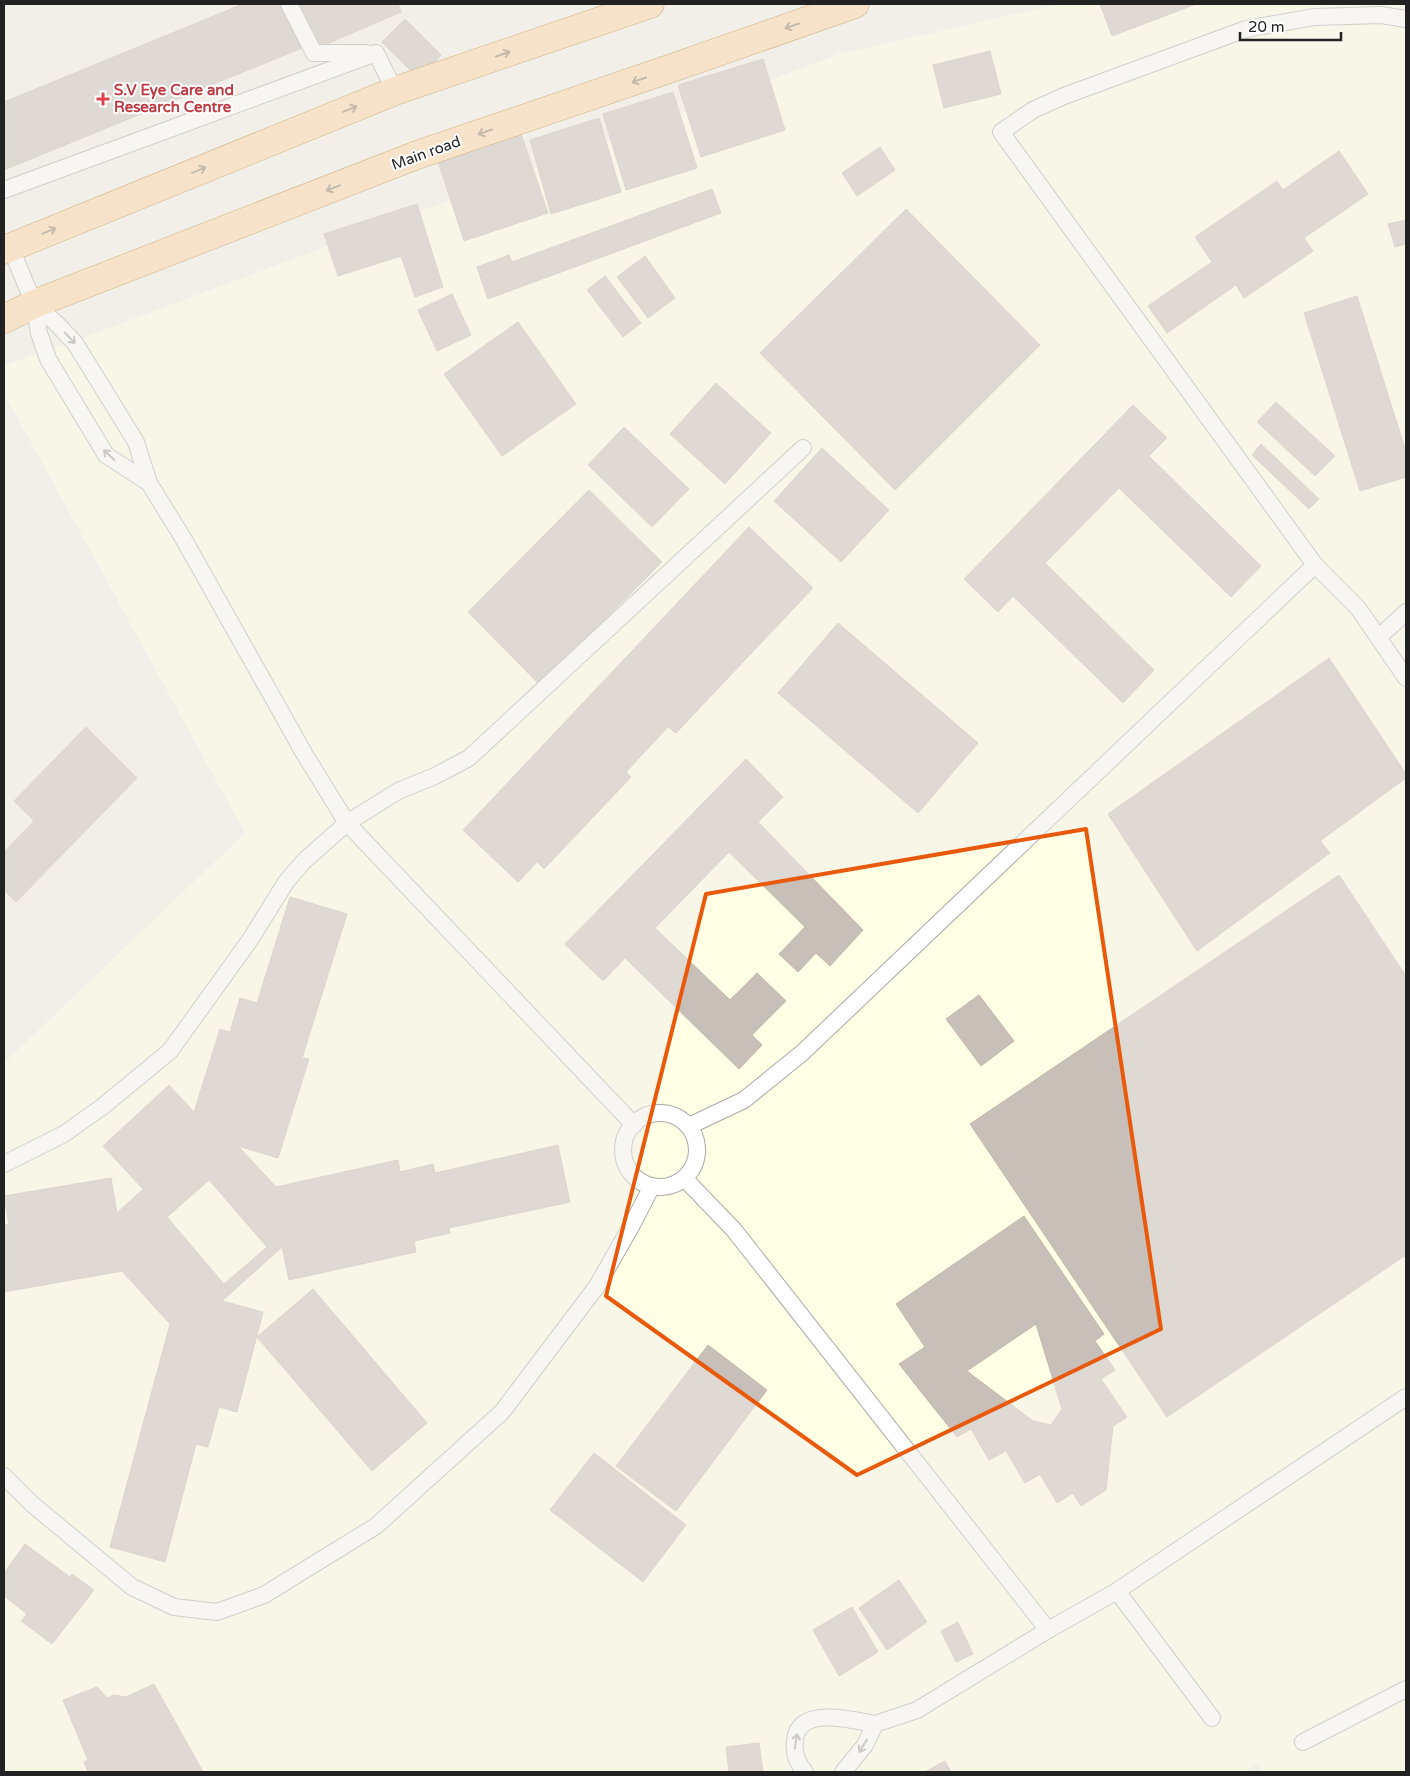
<svg xmlns="http://www.w3.org/2000/svg" width="1410" height="1776" font-family="'Varela Round',sans-serif">
  <rect width="100%" height="100%" fill="#f2efe9"/>
  <polygon fill="#ffffe5" points="1060,4 1406,4 1406,1772 1261,1772 1258,1762 1243,1772 4,1772 4,1063 245,833 4,393 4,365 85,337 839,54"/>
  <g fill="#c7bfb8" stroke="#c4b6ab" fill-rule="evenodd">
    <polygon points="243,4 284,4 302,48 4,170 4,102"/>
    <polygon points="296,4 398,4 401,12 315,49"/>
    <polygon points="1100,4 1196,4 1112,36"/>
    <polygon points="405,19 441,55 419,79 382,42"/>
    <polygon points="990,51 1001,94 944,108 933,65"/>
    <polygon points="763,59 785,130 701,157 678,85"/>
    <polygon points="673,92 697,168 626,190 603,114"/>
    <polygon points="599,118 621,192 551,214 530,140"/>
    <polygon points="520,131 548,213 464,241 437,158"/>
    <polygon points="880,147 895,170 857,196 842,173"/>
    <polygon points="1339,151 1368,194 1304,238 1313,251 1244,298 1236,285 1167,333 1148,306 1212,262 1195,237 1277,181 1283,190"/>
    <polygon points="712,189 721,213 488,299 477,267 509,255 512,262"/>
    <polygon points="417,204 443,287 415,297 401,256 338,276 324,234"/>
    <polygon points="906,209 1040,345 895,490 760,353"/>
    <polygon points="1406,220 1406,244 1395,247 1388,224"/>
    <polygon points="645,256 675,298 648,318 617,277"/>
    <polygon points="605,276 641,323 623,337 587,290"/>
    <polygon points="452,294 471,335 437,351 418,310"/>
    <polygon points="1357,296 1406,452 1406,477 1360,491 1304,313"/>
    <polygon points="518,322 576,404 502,456 444,374"/>
    <polygon points="716,383 771,433 725,484 670,434"/>
    <polygon points="1276,402 1335,456 1315,476 1257,422"/>
    <polygon points="1133,405 1167,438 1149,456 1261,566 1231,597 1119,488 1045,563 1154,670 1123,703 1013,596 998,612 964,579"/>
    <polygon points="624,427 689,489 652,527 588,465"/>
    <polygon points="1261,444 1319,499 1309,509 1252,455"/>
    <polygon points="822,448 889,510 841,562 774,501"/>
    <polygon points="589,490 662,562 540,685 468,612"/>
    <polygon points="749,527 813,588 676,733 668,727 626,772 631,777 544,869 537,862 518,882 463,830"/>
    <polygon points="838,623 978,743 918,813 778,693"/>
    <polygon points="1329,658 1406,774 1406,778 1320,841 1330,853 1197,951 1108,814"/>
    <polygon points="86,727 137,778 16,902 4,890 4,852 34,821 14,801"/>
    <polygon points="746,759 783,797 758,822 863,930 830,966 816,953 798,972 779,954 805,927 729,852 655,928 730,1000 757,973 786,1001 752,1035 762,1045 739,1069 625,958 603,981 565,944"/>
    <polygon points="1339,875 1406,976 1406,1255 1167,1417 970,1124"/>
    <path d="M290,897L347,914L302,1058L309,1059L278,1158L238,1146L276,1187L398,1160L400,1172L433,1164L435,1173L558,1145L570,1202L449,1228L450,1233L414,1241L416,1252L289,1280L282,1247L222,1301L263,1312L237,1412L219,1407L208,1447L196,1444L165,1562L110,1547L170,1324L122,1271L4,1292V1225L9,1224L4,1196L111,1178L117,1213L143,1189L103,1146L169,1085L194,1112L220,1029L230,1032L240,998L257,1003ZM209,1180L267,1247L224,1284L167,1217Z"/>
    <polygon points="979,995 1014,1041 981,1066 946,1019"/>
    <path d="M1024,1216L1104,1334L1095,1341L1115,1370L1101,1379L1127,1417L1113,1426L1106,1490L1081,1506L1073,1493L1057,1503L1040,1474L1025,1483L1006,1451L989,1460L971,1429L957,1437L899,1364L925,1347L896,1304ZM1036,1324L1062,1409L1051,1425L1033,1421L967,1371Z"/>
    <polygon points="313,1289 427,1423 372,1471 257,1337"/>
    <polygon points="708,1345 767,1390 676,1511 616,1466"/>
    <polygon points="594,1453 686,1525 643,1582 550,1510"/>
    <polygon points="25,1544 70,1577 72,1574 94,1590 52,1644 21,1621 27,1614 4,1596 4,1573"/>
    <polygon points="899,1580 927,1622 887,1650 859,1608"/>
    <polygon points="852,1607 878,1652 839,1676 813,1630"/>
    <polygon points="958,1622 973,1654 956,1662 941,1631"/>
    <polygon points="154,1684 203,1772 88,1772 84,1762 88,1760 63,1700 97,1687 107,1698 114,1695 126,1697"/>
    <polygon points="759,1743 763,1772 729,1772 726,1747"/>
    <polygon points="945,1761 951,1772 925,1772"/>
  </g>
  <g fill="none" stroke-linecap="round" stroke-linejoin="round">
    <defs>
      <g id="lane">
        <polyline points="289,4 314,53 366,53"/>
        <polyline points="1406,19 1381,15 1314,17 1246,29 1064,96 1033,110 1001,132 1315,565 1358,608 1406,678"/>
        <polyline points="4,190 376,53 395,91"/>
        <polyline points="10,246 34,304 39,333 48,359 106,455 149,483"/>
        <polyline points="34,304 56,323 75,343 136,442 149,483 183,538 305,755 347,823 634,1125"/>
        <polyline points="1379,637 1406,612"/>
        <circle cx="660" cy="1150" r="37"/>
        <polyline points="689,1126 744,1100 802,1053 1315,565"/>
        <polyline points="4,1164 64,1134 102,1107 170,1051 250,940 286,882 304,861 347,823 398,791 435,776 469,758 803,448"/>
        <polyline points="684,1178 734,1230 1048,1630"/>
        <polyline points="4,1476 32,1504 132,1587 174,1607 217,1612 264,1595 376,1526 502,1412 597,1286 633,1223 652,1186"/>
        <polyline points="1117,1591 1212,1718"/>
        <polyline points="875,1724 917,1710 1048,1630 1117,1591 1406,1397"/>
        <polyline points="1303,1742 1406,1689"/>
        <path d="M805,1772C797,1763 793,1753 795,1740C799,1705 852,1720 875,1724L865,1745L843,1772"/>
      </g>
      <g id="primary">
        <polyline points="4,250 395,91 650,4"/>
        <polyline points="4,319 34,304 417,155 672,68 855,4"/>
      </g>
    </defs>
    <use href="#lane" stroke="#a9a9a9" stroke-width="18"/>
    <use href="#primary" stroke="#a06b00" stroke-width="29"/>
    <use href="#lane" stroke="#fff" stroke-width="16"/>
    <use href="#primary" stroke="#fcd6a4" stroke-width="28"/>
  </g>
  <defs><path id="oneway-shaft" d="M-6 0H5M1.5-3L5.5 0L1.5 3" fill="none" stroke-width="1.6" stroke-linecap="round" stroke-linejoin="round" transform="scale(1.25)"/></defs>
  <g stroke="#8f7c63">
    <use href="#oneway-shaft" transform="translate(792 26) rotate(161)"/>
    <use href="#oneway-shaft" transform="translate(503 54) rotate(-19)"/>
    <use href="#oneway-shaft" transform="translate(639 80) rotate(161)"/>
    <use href="#oneway-shaft" transform="translate(350 109) rotate(-22)"/>
    <use href="#oneway-shaft" transform="translate(485 132) rotate(161)"/>
    <use href="#oneway-shaft" transform="translate(199 170) rotate(-22)"/>
    <use href="#oneway-shaft" transform="translate(333 188) rotate(159)"/>
    <use href="#oneway-shaft" transform="translate(49 231) rotate(-22)"/>
  </g>
  <g stroke="#9c9c9c">
    <use href="#oneway-shaft" transform="translate(70 338) rotate(47)"/>
    <use href="#oneway-shaft" transform="translate(109 455) rotate(-137)"/>
    <use href="#oneway-shaft" transform="translate(796 1741) rotate(-81)"/>
    <use href="#oneway-shaft" transform="translate(863 1746) rotate(122)"/>
  </g>
  <path d="M0 0H1410V1776H0ZM1086,829L1161,1329L857,1475L606,1296L706,894Z" fill="#f2efe9" fill-opacity=".55" fill-rule="evenodd"/>
  <path fill="none" stroke="#e8590c" stroke-width="4" stroke-linejoin="round" d="M1086,829L1161,1329L857,1475L606,1296L706,894Z"/>
  <path fill="#e0444e" stroke="#fff" stroke-width="2" d="M100.5 91.5h5v5h5v5h-5v5h-5v-5h-5v-5h5z"/>
  <g text-anchor="middle" stroke-width="4" stroke-linejoin="round" paint-order="stroke">
    <g font-size="15" font-weight="bold" fill="#be3a42" stroke="#fff" text-anchor="start">
      <text x="114" y="95">S.V Eye Care and<tspan x="114" dy="17">Research Centre</tspan></text>
    </g>
    <g font-size="15" fill="#222" stroke="#fff">
      <text transform="translate(426 153) rotate(-20)" y="5">Main road</text>
    </g>
  </g>
  <rect width="1410" height="1776" fill="none" stroke="#222222" stroke-width="10"/>
  <path d="M1240 32v8h101v-8" fill="none" stroke="#222222" stroke-width="2.5"/>
  <text x="1248" y="32" font-size="15" fill="#222222" stroke="#ffffff" stroke-width="4" paint-order="stroke">20 m</text>
</svg>
